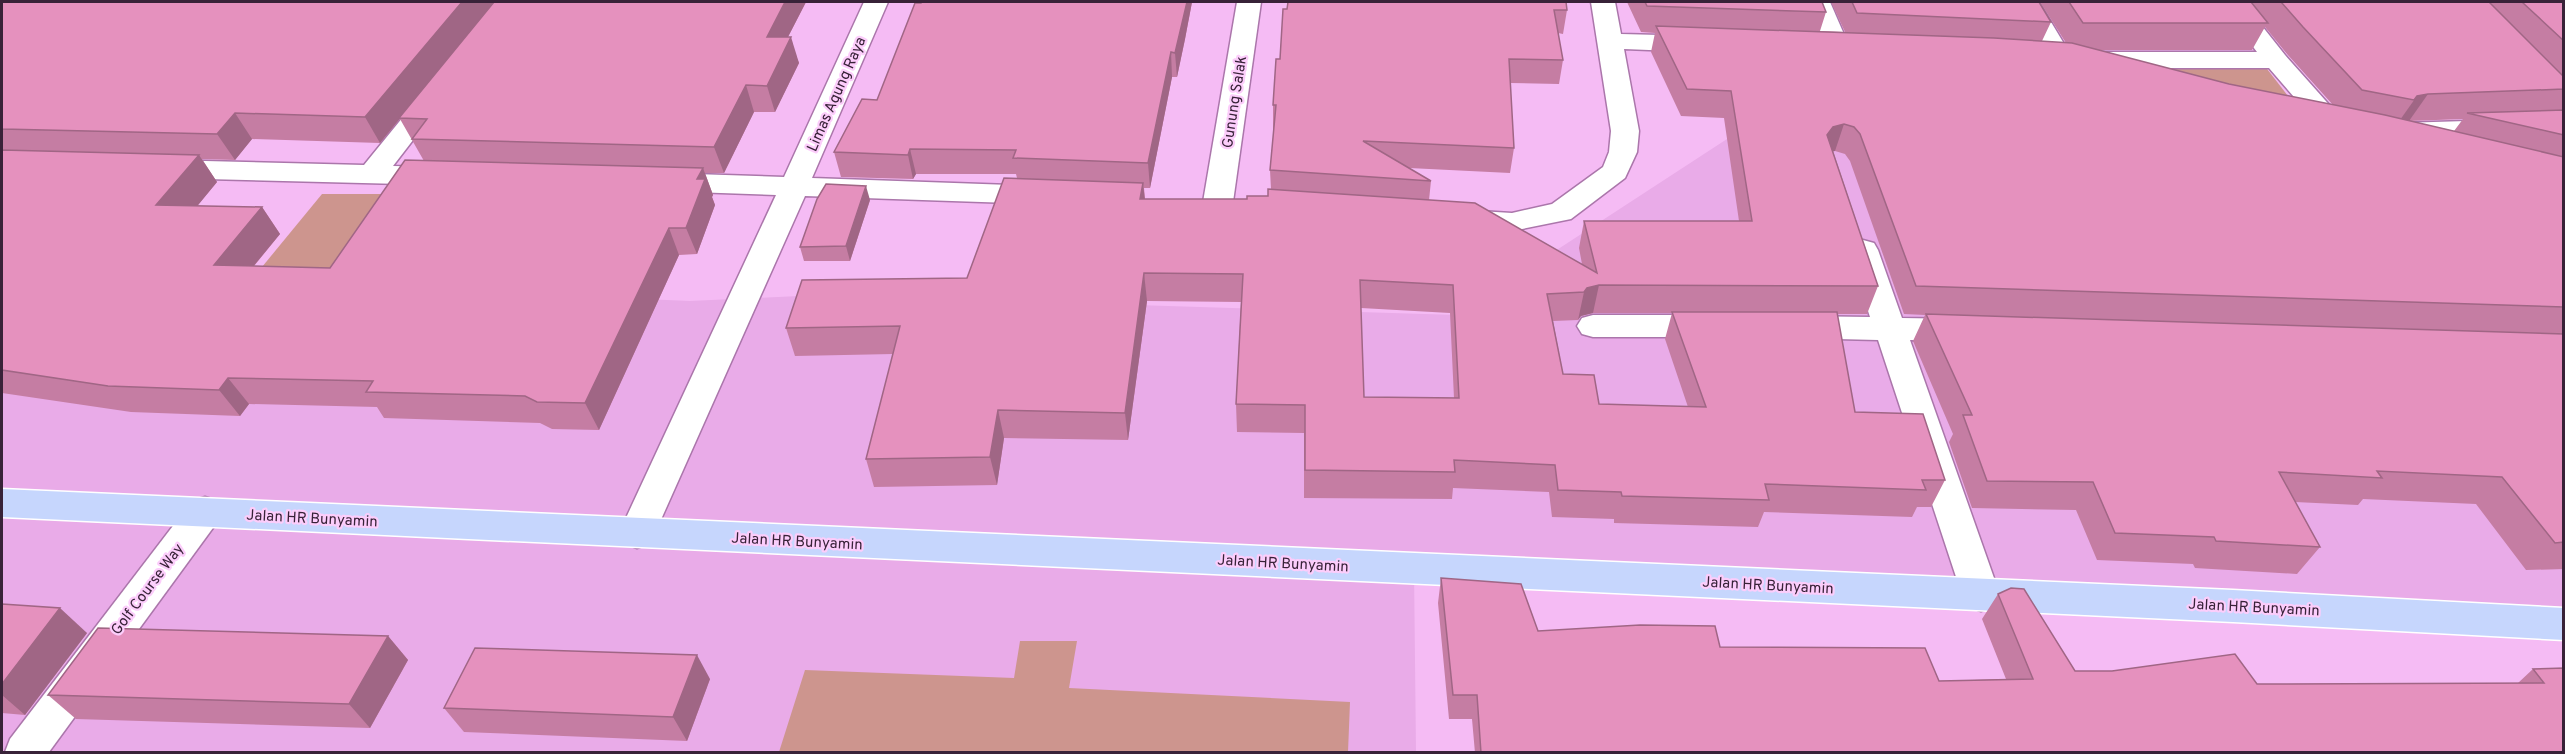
<svg xmlns="http://www.w3.org/2000/svg" width="2565" height="754" font-family="Overpass,sans-serif">
  <rect width="100%" height="100%" fill="#f5bbf4"/>
  <polygon fill="#e9abe8" points="1780,125 2563,240 2563,624 1414,569 1416,752 2,752 2,272 690,301 820,295 1457,315 1727,139"/>
  <g fill="#cd958e">
    <polygon points="2149,63 2264,65 2302,114"/>
    <polygon points="322,194 417,194 349,286 248,284"/>
    <polygon points="1020,641 1077,641 1069,688 1350,702 1348,752 779,752 805,670 1014,678"/>
  </g>
  <g fill="none" stroke-linecap="round" stroke-linejoin="round">
    <defs>
      <g id="minor">
        <polygon points="864,2 888,2 812,178 1043,186 1053,189 1057,195 1053,201 1043,204 805,196 655,533 650,543 637,548 624,543 619,533 776,195 663,191 653,188 649,182 653,176 663,173 784,177"/>
        <polygon points="1237,2 1261,2 1233,202 1228,209 1218,211 1208,209 1203,202"/>
        <polygon points="1591,2 1615,2 1621,34 1699,36 1708,39 1712,44 1708,49 1699,52 1624,49 1639,131 1637,152 1625,178 1571,219 1512,231 1453,226 1448,219 1453,212 1463,210 1512,213 1552,204 1603,167 1609,152 1611,131"/>
        <polygon points="1806,2 1830,2 1850,48 1846,53 1837,56 1828,53"/>
        <polygon points="2015,2 2039,2 2069,52 2257,52 2219,2 2243,2 2285,55 2349,127 2345,133 2335,135 2325,133 2269,68 2061,68 2052,65"/>
        <polygon points="434,88 443,90 447,96 393,166 441,167 451,170 455,176 451,182 441,185 165,178 155,175 151,169 155,163 165,160 364,165 425,90"/>
        <polygon points="2564,118 2564,134 2400,139 2390,137 2386,131 2390,125 2400,123"/>
        <polygon points="1863,240 1874,243 1878,250 1902,318 1965,319 1976,322 1981,330 1976,338 1965,341 1910,340 2000,595 1994,606 1981,611 1968,606 1962,595 1878,340 1795,338 1784,335 1779,327 1784,319 1795,316 1870,317 1848,250 1852,243"/>
        <polygon points="1593,315 1713,315 1724,318 1729,326 1724,334 1713,337 1593,337 1582,334 1577,326 1582,318"/>
        <polygon points="205,497 218,501 223,511 218,521 49,752 5,752 10,739 192,501"/>
      </g>
      <polygon id="major" points="2,489 2233,590 2564,608 2564,640 2233,622 2,517"/>
    </defs>
    <use href="#minor" stroke="#ab76ab" stroke-width="3"/>
    <use href="#major" stroke="#fff" stroke-width="3"/>
    <use href="#minor" fill="#fff" fill-rule="evenodd"/>
    <use href="#major" fill="#c6d6fd" fill-rule="evenodd"/>
  </g>
  <g fill="#c57da3" fill-rule="evenodd">
    <path d="M2,2H806L788,37L799,63L775,112H754L724,173H705L713,195L712,197L715,205L697,254L679,255L599,430L552,429L540,423L384,418L377,407L249,404L240,416L131,412L2,393ZM400,119L424,161L330,268L254,266L280,234L262,207L197,206L217,182L202,159L235,160L252,139L380,143Z"/>
    <path d="M922,2H1192L1185,39L1177,77H1172L1150,188H1144L1145,199H1247L1268,196L1271,189L1270,170L1274,129H1273V105L1280,59L1283,9L1567,10L1563,34L1558,33L1563,60L1559,84L1510,83L1514,148L1510,173L1409,168L1431,181L1429,200L1582,264L1579,248L1584,221H1739L1724,118L1681,116L1651,52L1655,33L1641,32L1627,2H1822L1826,12L1820,31L1845,32L1831,2H2039L2051,22L2042,41L2066,43L2040,2H2564V108L2562,110H2564V569L2526,570L2476,504L2363,499L2358,505L2295,502L2320,547L2297,574L2195,568L2193,564L2097,560L2076,510L1972,508L1949,442L1953,434L1913,341L1925,315L1904,314L1850,161L1845,154L1835,151H1833L1878,286L1867,314H1837L1855,412L1945,480L1931,507H1917L1912,517L1764,512L1758,527L1614,523V519L1552,517L1549,492L1453,488L1452,499L1304,498V433L1237,432L1236,404L1241,302L1147,301L1128,440L1004,438L997,485L874,487L866,459L893,354L795,356L786,328L967,278L1017,178L1016,174H916L913,179L841,177L834,152L877,100ZM2265,27L2287,54L2333,105L2229,84L2096,50H2252ZM2463,119L2454,131L2409,121ZM1361,308L1450,313L1454,398L1364,397ZM1593,313H1672L1665,339L1688,407L1599,404L1563,374L1553,321L1578,320L1581,316Z"/>
    <polygon points="870,200 850,261 804,261 800,247"/>
    <polygon points="1441,578 1538,631 1720,647 1939,681 2006,679 1982,619 1998,594 2075,671 2257,684 2518,683 2533,669 2564,668 2564,753 1475,753 1472,719 1449,719 1438,603"/>
    <polygon points="2,604 87,633 25,715 2,713"/>
    <polygon points="388,636 408,660 370,728 76,719 48,695"/>
    <polygon points="710,679 687,741 464,732 444,708"/>
  </g>
  <g fill="#a06685">
    <polygon points="462,2 495,2 380,143 365,117"/>
    <polygon points="785,2 806,2 775,62 767,37"/>
    <polygon points="1187,2 1192,2 1185,39 1177,77 1175,53"/>
    <polygon points="791,37 799,63 775,112 767,86"/>
    <polygon points="1171,52 1172,77 1150,188 1148,163"/>
    <polygon points="746,85 754,112 724,173 714,147"/>
    <polygon points="2428,94 2409,121 2395,127 2417,96"/>
    <polygon points="235,113 252,139 235,160 217,134"/>
    <polygon points="1844,124 1835,151 1823,154 1827,135 1833,127"/>
    <polygon points="910,149 916,174 913,179 908,155"/>
    <polygon points="199,155 217,182 176,232 156,205"/>
    <polygon points="703,168 713,195 712,197 715,205 697,254 686,228 697,179"/>
    <polygon points="1143,183 1146,210 1140,199"/>
    <polygon points="866,186 870,200 850,261 846,246"/>
    <polygon points="262,207 280,234 233,291 214,265"/>
    <polygon points="669,228 679,255 599,430 585,403"/>
    <polygon points="1144,273 1147,301 1128,440 1125,413"/>
    <polygon points="1599,285 1593,313 1581,316 1578,320 1584,292 1587,288"/>
    <polygon points="228,378 249,404 240,416 219,390"/>
    <polygon points="998,410 1004,438 997,485 990,457"/>
    <polygon points="60,608 87,633 25,715 2,695 2,684"/>
    <polygon points="388,636 408,660 370,728 349,704"/>
    <polygon points="697,655 710,679 687,741 673,717"/>
  </g>
  <g fill="#e591be" stroke="#a06685" stroke-width="1.5" fill-rule="evenodd">
    <polygon points="2,2 462,2 365,117 235,113 217,134 2,129"/>
    <polygon points="494,2 785,2 767,37 791,37 767,86 746,85 714,147 412,139 427,119 399,118"/>
    <polygon points="922,2 1187,2 1175,53 1171,52 1148,163 1013,158 1016,150 910,149 908,155 834,152 862,99 877,100 915,3 921,3"/>
    <polygon points="1288,2 1566,2 1567,10 1554,10 1563,60 1509,59 1514,148 1363,141 1431,181 1270,170 1276,105 1273,105 1276,59 1280,59 1283,9 1287,9"/>
    <polygon points="1645,2 1822,2 1826,12 1647,6"/>
    <polygon points="1852,2 2039,2 2051,22 1857,13"/>
    <polygon points="2069,2 2251,2 2268,23 2083,23"/>
    <polygon points="2281,2 2489,2 2564,77 2564,89 2428,94 2417,96 2414,100 2362,90 2303,27"/>
    <polygon points="2522,2 2564,2 2564,41"/>
    <path d="M1656,26L1994,38L2072,43L2229,84L2385,115L2564,157V307L1916,286L1860,134L1854,127L1844,124L1833,127L1827,135L1878,286L1599,285L1587,288L1584,292L1547,294L1563,374L1594,375L1599,404L1706,407L1672,312H1837L1855,412L1923,414L1945,480H1922L1926,490L1765,484L1769,500L1622,496L1621,492L1558,490L1555,465L1454,460L1455,472L1305,470V405L1236,404L1243,274L1144,273L1125,413L998,410L990,457L866,459L900,326L786,328L802,280L967,278L1004,178L1143,183L1140,199H1247V196H1268V189L1475,203L1597,273L1584,221H1752L1731,91L1687,89ZM1360,280L1453,285L1459,398L1364,397Z"/>
    <polygon points="2564,110 2564,135 2467,113"/>
    <polygon points="2,150 199,155 156,205 262,207 214,265 330,268 405,160 703,168 697,179 705,179 686,228 669,228 585,403 537,402 525,396 366,392 373,381 228,378 219,390 108,386 2,370"/>
    <polygon points="826,184 866,186 846,246 800,247 817,199"/>
    <polygon points="1926,314 2564,334 2564,542 2555,543 2502,477 2377,471 2382,478 2279,472 2320,547 2216,541 2214,537 2115,533 2093,482 1987,481 1963,415 1972,415"/>
    <polygon points="1441,578 1521,584 1538,631 1640,625 1715,626 1720,647 1925,648 1939,681 2033,679 1998,594 2011,588 2024,589 2075,671 2112,671 2235,654 2257,684 2544,683 2533,669 2564,668 2564,753 1481,753 1477,695 1453,695"/>
    <polygon points="2,604 60,608 2,684"/>
    <polygon points="98,628 388,636 349,704 48,695"/>
    <polygon points="475,648 697,655 673,717 444,708"/>
  </g>
  <g text-anchor="middle" stroke-width="4.5" stroke-linejoin="round" paint-order="stroke">
    <g font-size="15" fill="#382238" stroke="#fccdfb">
      <text transform="translate(836 94) rotate(-66)" y="5">Limas Agung Raya</text>
      <text transform="translate(1234 102) rotate(-81)" y="5">Gunung Salak</text>
      <text transform="translate(312 518) rotate(3)" y="5">Jalan HR Bunyamin</text>
      <text transform="translate(797 541) rotate(3)" y="5">Jalan HR Bunyamin</text>
      <text transform="translate(1283 563) rotate(3)" y="5">Jalan HR Bunyamin</text>
      <text transform="translate(1768 585) rotate(3)" y="5">Jalan HR Bunyamin</text>
      <text transform="translate(147 589) rotate(-53)" y="5">Golf Course Way</text>
      <text transform="translate(2254 607) rotate(3)" y="5">Jalan HR Bunyamin</text>
    </g>
  </g>
  <rect width="2565" height="754" fill="none" stroke="#382238" stroke-width="6"/>
</svg>
